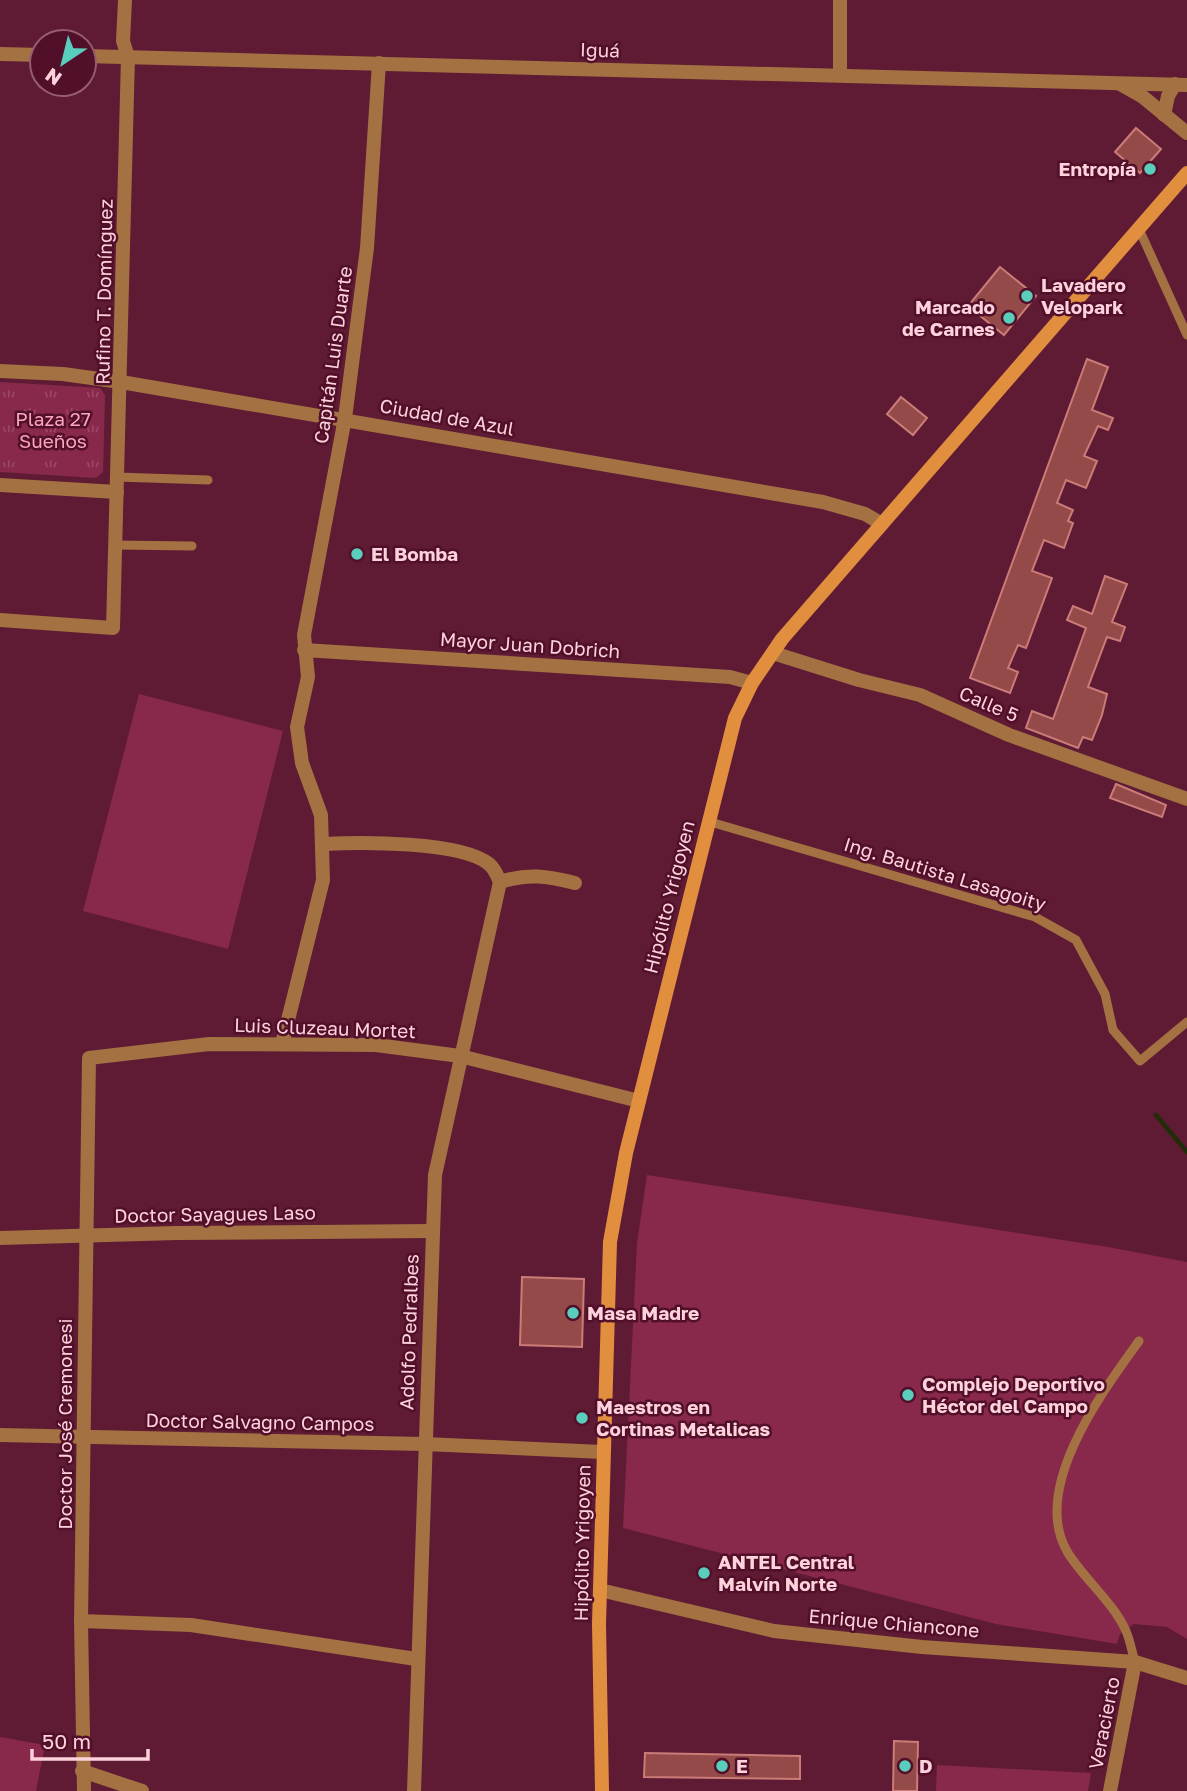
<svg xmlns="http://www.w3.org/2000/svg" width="1187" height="1791" font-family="'Golos Text',sans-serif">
  <defs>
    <pattern id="park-tufts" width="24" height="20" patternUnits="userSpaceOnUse" patternTransform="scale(1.75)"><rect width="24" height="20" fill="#88284b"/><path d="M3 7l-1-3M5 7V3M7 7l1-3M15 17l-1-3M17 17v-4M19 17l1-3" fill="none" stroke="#9a4664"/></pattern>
  </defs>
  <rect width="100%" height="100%" fill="#5e1b33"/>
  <g fill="#88284b">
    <polygon points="139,694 283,731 228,949 83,911"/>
    <polygon points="647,1175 1108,1247 1187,1262 1187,1639 1167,1627 1134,1624 1120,1634 1117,1644 996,1624 623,1528 637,1243"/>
    <polygon points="0,1737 45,1745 36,1791 0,1791"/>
    <polygon points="937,1765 1091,1773 1088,1791 936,1791"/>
  </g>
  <polygon fill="url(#park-tufts)" points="0,382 100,388 105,395 103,472 96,478 0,472"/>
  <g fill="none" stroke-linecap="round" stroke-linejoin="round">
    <polyline stroke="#232c08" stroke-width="4.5" points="1156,1115 1187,1152"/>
  </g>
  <g fill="#944a49" stroke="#cb7c79" stroke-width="2">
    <polygon points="1136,128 1161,149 1140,173 1115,152"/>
    <polygon points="1000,267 1036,296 1004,335 968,306"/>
    <polygon points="1087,359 1108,367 1092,410 1113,418 1108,430 1098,426 1084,456 1097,461 1086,488 1066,480 1057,503 1073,510 1068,521 1073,523 1064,548 1044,540 1032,571 1052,578 1026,648 1018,645 1008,668 1018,672 1010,693 970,678"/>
    <polygon points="901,397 927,418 913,435 887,414"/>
    <polygon points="1105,576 1127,584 1112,622 1125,627 1120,641 1107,637 1088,687 1107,694 1102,715 1092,740 1083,737 1078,748 1026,728 1032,711 1053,719 1086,628 1067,620 1073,606 1092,614"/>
    <polygon points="1116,784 1166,805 1162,817 1110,798"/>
    <polygon points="522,1277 584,1279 582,1347 520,1345"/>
    <polygon points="894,1741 918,1742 917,1791 893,1791"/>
    <polygon points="645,1753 800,1756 800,1779 644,1777"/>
  </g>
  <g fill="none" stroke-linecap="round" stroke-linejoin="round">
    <g stroke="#a47142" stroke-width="9">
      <polyline points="1139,229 1187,335"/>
      <polyline points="117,477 208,480"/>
      <polyline points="115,545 192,546"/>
      <polyline points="707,821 1035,917 1076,940 1105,994 1113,1030 1140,1061 1187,1022"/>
      <path d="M1135,1662C1132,1652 1130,1640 1126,1631C1113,1602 1085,1580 1068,1553C1029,1489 1103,1391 1139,1341"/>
    </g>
    <g stroke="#a47142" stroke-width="14">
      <polyline points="840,0 840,75"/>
      <polyline points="0,54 42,55"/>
      <polyline points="84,56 1187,85"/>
      <polyline points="1120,84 1143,97 1187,133"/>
      <polyline points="1164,115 1168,96 1175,84"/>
      <polyline points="0,371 63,374 121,382 823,502 865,514 882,524"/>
      <polyline points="0,485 117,492"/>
      <polyline points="0,620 113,628 128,57 123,41 125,0"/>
      <polyline points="304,650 730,677 752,683"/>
      <polyline points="773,653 859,680 920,695 1009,735 1187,799"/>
      <path d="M323,844C360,842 461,841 489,864C495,869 497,875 500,882"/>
      <path d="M500,882C528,873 547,876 575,883"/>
      <polyline points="282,1044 323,880 321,815 302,763 297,727 308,677 304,635 345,418 367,248 379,63"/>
      <polyline points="0,1238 177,1233 431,1231"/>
      <polyline points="0,1435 424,1444 603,1452"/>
      <polyline points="600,1590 774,1631 922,1647 1135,1662 1187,1678"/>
      <polyline points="81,1621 191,1625 416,1659"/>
      <polyline points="82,1771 142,1791"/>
      <polyline points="84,1791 81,1621 89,1058 209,1044 376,1045 460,1056 639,1101"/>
      <polyline points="414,1791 435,1175 500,882"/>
      <polyline points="1110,1791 1135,1662"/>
    </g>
    <polyline stroke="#e18f3e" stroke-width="14" points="602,1791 599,1624 610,1242 626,1153 735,718 752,683 782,639 1187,173"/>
  </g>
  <g fill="#5acebc" stroke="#520f29" stroke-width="2.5">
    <circle cx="1150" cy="169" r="7"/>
    <circle cx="1027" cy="296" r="7"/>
    <circle cx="1009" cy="318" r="7"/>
    <circle cx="357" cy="554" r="7"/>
    <circle cx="573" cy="1313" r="7"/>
    <circle cx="908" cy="1395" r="7"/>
    <circle cx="582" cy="1418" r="7"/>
    <circle cx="704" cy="1573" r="7"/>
    <circle cx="722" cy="1766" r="7"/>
    <circle cx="905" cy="1766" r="7"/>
  </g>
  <g text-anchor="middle" stroke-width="5" stroke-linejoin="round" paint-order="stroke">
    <g font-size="19" fill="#fdd2dc" stroke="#520f29">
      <text transform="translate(600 50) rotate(2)" y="7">Iguá</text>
      <text transform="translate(104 292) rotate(-89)" y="7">Rufino T. Domínguez</text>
      <text transform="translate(333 355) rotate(-82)" y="7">Capitán Luis Duarte</text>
      <text transform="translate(447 417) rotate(10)" y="7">Ciudad de Azul</text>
      <text transform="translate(530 645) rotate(4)" y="7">Mayor Juan Dobrich</text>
      <text transform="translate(989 704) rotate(23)" y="7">Calle 5</text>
      <text transform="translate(945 874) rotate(17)" y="7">Ing. Bautista Lasagoity</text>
      <text transform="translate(669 897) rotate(-76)" y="7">Hipólito Yrigoyen</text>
      <text transform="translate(325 1028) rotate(2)" y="7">Luis Cluzeau Mortet</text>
      <text transform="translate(215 1214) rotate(-1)" y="7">Doctor Sayagues Laso</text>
      <text transform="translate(409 1332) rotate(-88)" y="7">Adolfo Pedralbes</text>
      <text transform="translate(260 1422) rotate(1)" y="7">Doctor Salvagno Campos</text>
      <text transform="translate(65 1424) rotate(-90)" y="7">Doctor José Cremonesi</text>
      <text transform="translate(582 1543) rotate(-89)" y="7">Hipólito Yrigoyen</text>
      <text transform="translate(894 1623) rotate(5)" y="7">Enrique Chiancone</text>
      <text transform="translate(1104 1723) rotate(-79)" y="7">Veracierto</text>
    </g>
    <g font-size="19" font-weight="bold" fill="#fdd2dc" stroke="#520f29" text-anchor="start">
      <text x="1136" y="176" text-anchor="end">Entropía</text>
      <text x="1041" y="292">Lavadero<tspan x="1041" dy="22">Velopark</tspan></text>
      <text x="995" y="314" text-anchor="end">Marcado<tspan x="995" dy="22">de Carnes</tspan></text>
      <text x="371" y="561">El Bomba</text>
      <text x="587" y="1320">Masa Madre</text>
      <text x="922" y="1391">Complejo Deportivo<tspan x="922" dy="22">Héctor del Campo</tspan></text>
      <text x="596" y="1414">Maestros en<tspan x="596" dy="22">Cortinas Metalicas</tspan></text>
      <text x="718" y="1569">ANTEL Central<tspan x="718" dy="22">Malvín Norte</tspan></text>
      <text x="736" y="1773">E</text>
      <text x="919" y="1773">D</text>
    </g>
    <g font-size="19" fill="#fba6bd" stroke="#520f29">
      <text x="53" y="426">Plaza 27<tspan x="53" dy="22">Sueños</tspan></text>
    </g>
  </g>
  <g transform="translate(63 63) rotate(215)"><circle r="33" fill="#520f29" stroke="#965d71" stroke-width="2"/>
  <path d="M0-5L12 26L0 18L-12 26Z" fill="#5acebc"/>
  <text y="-10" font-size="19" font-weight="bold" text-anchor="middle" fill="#fdd2dc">N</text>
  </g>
  <path d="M32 1749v10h116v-10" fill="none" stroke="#fdd2dc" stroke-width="3.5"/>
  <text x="42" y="1749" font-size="21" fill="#fdd2dc" stroke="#520f29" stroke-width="5" paint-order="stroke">50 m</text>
</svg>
